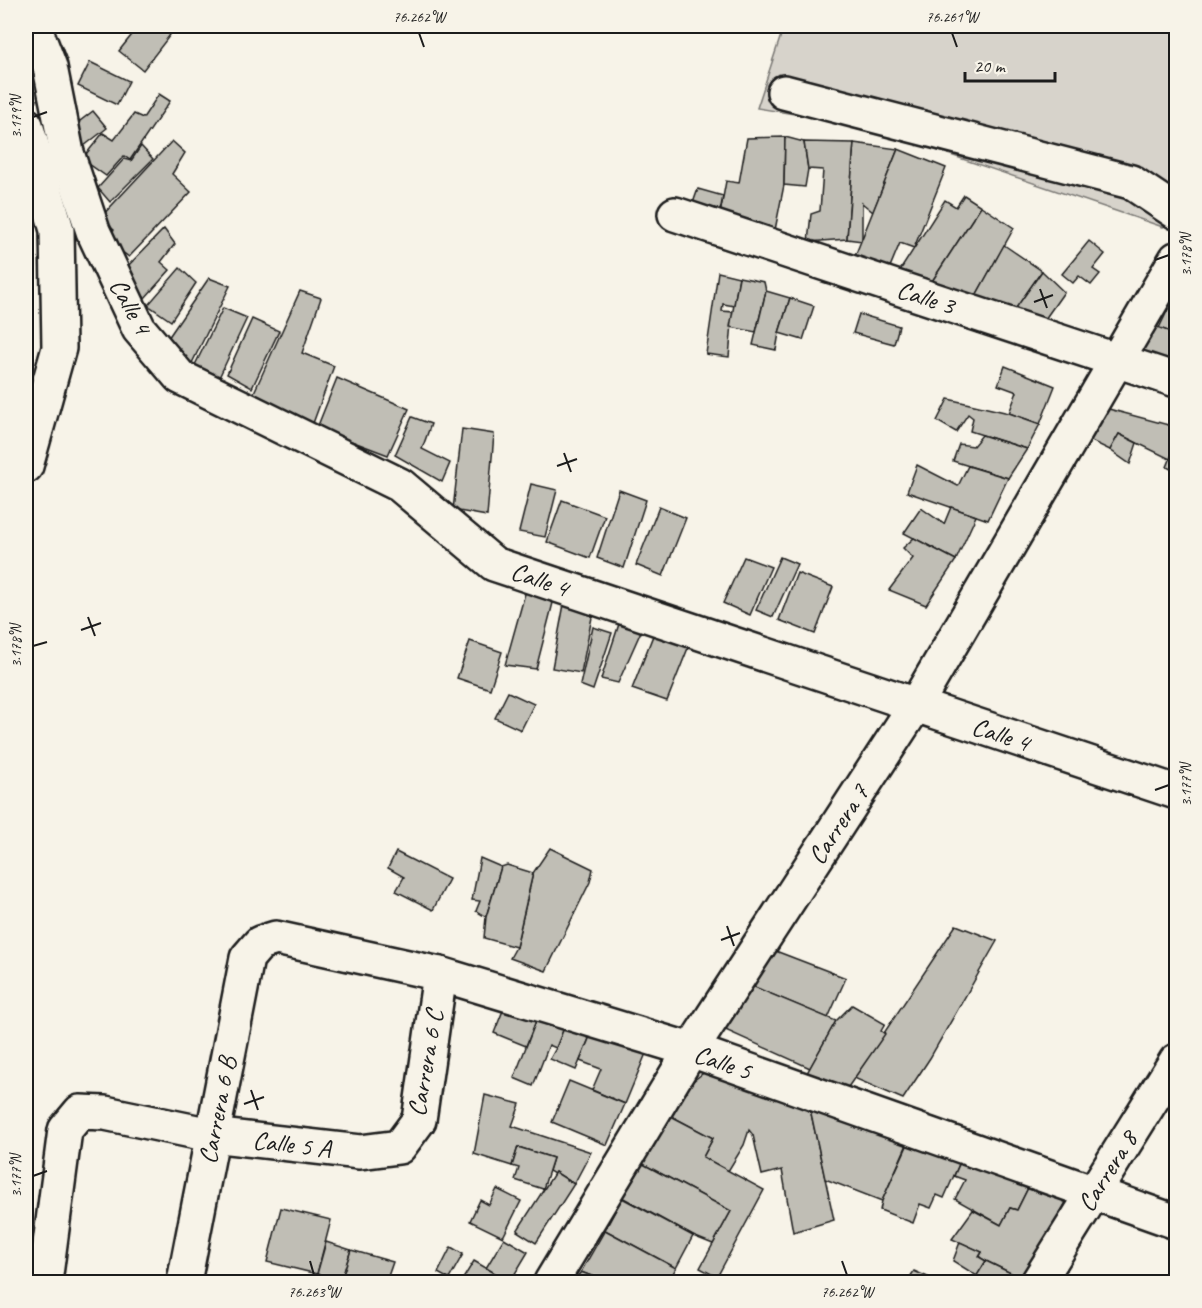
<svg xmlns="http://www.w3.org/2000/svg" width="1202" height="1308" font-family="Caveat,sans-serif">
  <rect width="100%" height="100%" fill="#f7f3e8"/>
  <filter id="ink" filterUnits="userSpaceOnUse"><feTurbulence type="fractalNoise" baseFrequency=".0167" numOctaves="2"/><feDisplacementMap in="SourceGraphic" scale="12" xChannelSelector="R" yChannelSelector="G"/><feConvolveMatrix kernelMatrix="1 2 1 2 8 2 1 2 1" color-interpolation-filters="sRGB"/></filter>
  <g filter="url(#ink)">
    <polygon fill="#d7d3cb" stroke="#7a7874" stroke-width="1.5" points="784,26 1176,26 1176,194 1163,227 862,125 757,108"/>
    <g fill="#c0beb5" stroke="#1c1c1c" stroke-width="1.5">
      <polygon points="139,26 158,26 170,35 143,70 119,51"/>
      <polygon points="90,62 129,81 117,105 78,86"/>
      <polygon points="159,94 170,101 130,160 124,156 106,176 82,159 103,133 114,140 134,114 143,118"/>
      <polygon points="93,111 107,128 84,146 71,128"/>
      <polygon points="785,137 784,185 773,240 718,225 726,181 739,183 747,138"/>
      <polygon points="785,137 804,142 808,169 805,187 784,185"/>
      <polygon points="172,141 185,153 172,174 191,192 129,257 105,239 114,230 100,218"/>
      <polygon points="804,142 854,143 847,239 808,242 811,214 820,211 823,170 808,169"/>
      <polygon points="854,143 898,149 873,212 862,203 862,241 847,239"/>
      <polygon points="141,146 153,159 110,202 98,188 124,159 131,161"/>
      <polygon points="898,149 946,168 914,248 900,243 885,279 851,266"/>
      <polygon points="698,189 723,196 720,212 693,203"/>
      <polygon points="964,195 981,206 927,289 899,272 945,200 956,207"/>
      <polygon points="981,206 1014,228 967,312 927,289"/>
      <polygon points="164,229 175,244 161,262 170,270 145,298 121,273"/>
      <polygon points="1089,241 1105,254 1093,269 1100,274 1091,285 1079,276 1073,283 1062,274"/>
      <polygon points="1004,245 1042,271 1002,328 967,312"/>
      <polygon points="180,268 196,283 171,321 148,305"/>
      <polygon points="1042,271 1064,292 1031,339 1002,328"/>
      <polygon points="718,272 739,277 734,306 723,304 722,311 733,312 729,357 706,354"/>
      <polygon points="739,277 764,282 766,291 756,332 730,327"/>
      <polygon points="209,278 230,286 190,367 164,344"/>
      <polygon points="300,291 321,298 302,353 334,366 312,426 251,399"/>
      <polygon points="766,291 790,298 779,333 776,350 753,345"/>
      <polygon points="1176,293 1176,334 1159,328"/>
      <polygon points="790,298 814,306 803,340 779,333"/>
      <polygon points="223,308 247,318 216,384 193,369"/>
      <polygon points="859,314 899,326 894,344 853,333"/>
      <polygon points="252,319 279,331 252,388 227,374"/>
      <polygon points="1149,324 1176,334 1176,360 1168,376 1137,365"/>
      <polygon points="1005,366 1055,386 1040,424 1009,413 1017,392 998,385"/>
      <polygon points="337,378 409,409 388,455 317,428"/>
      <polygon points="948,399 1009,413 1040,424 1027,449 970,431 973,418 968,414 956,432 937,421"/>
      <polygon points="1105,408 1176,427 1176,445 1170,459 1119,434 1110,450 1089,440"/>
      <polygon points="412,417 431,424 422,449 450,463 442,482 395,455"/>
      <polygon points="462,429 494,434 487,516 453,510"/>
      <polygon points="1119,434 1137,443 1130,464 1110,450"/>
      <polygon points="982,435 1027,449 1008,478 953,461 959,444 973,446"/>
      <polygon points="1176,445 1176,472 1167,467"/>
      <polygon points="917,465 958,486 968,466 1008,478 988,520 907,492"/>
      <polygon points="531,484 557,490 545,537 519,532"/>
      <polygon points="619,490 646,500 624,568 597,558"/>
      <polygon points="562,500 605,516 590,558 547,542"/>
      <polygon points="659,507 686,518 663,576 636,565"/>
      <polygon points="951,507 976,516 956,560 904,533 921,508 944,524"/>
      <polygon points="914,538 956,560 926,605 889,590 913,558 903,548"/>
      <polygon points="744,557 771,567 750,615 723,603"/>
      <polygon points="780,557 797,564 773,617 756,610"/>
      <polygon points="797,573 833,587 815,634 779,620"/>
      <polygon points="526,590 554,599 536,669 505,665"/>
      <polygon points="565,599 594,607 581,673 552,668"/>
      <polygon points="619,624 642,629 618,683 601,679"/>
      <polygon points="593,627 612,633 593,690 580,685"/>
      <polygon points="654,633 690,643 667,701 632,689"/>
      <polygon points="470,641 502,652 490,689 457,678"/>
      <polygon points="508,692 534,704 521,730 495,718"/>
      <polygon points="550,848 593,869 590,882 546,971 510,958 516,947 533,873"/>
      <polygon points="396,852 449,879 433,910 396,891 404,877 388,868"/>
      <polygon points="480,858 501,867 486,917 476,911 480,901 472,900"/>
      <polygon points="507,865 533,873 516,947 484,938 486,917 501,867"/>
      <polygon points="956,925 997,941 930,1058 903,1099 854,1078"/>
      <polygon points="773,950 846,978 828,1018 752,986"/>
      <polygon points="752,986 836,1021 810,1068 721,1028"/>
      <polygon points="508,998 540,1011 526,1046 494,1033"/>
      <polygon points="852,1005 885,1024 881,1031 885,1034 846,1090 807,1073 836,1021"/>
      <polygon points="541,1008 568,1018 556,1048 549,1045 533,1086 514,1078"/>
      <polygon points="568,1018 593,1029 576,1070 550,1059 556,1048"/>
      <polygon points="593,1029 647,1051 625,1104 592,1090 601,1069 580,1061"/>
      <polygon points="706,1071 809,1104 834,1220 793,1232 782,1170 762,1175 753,1135 749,1130 744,1145 728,1171 703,1157 713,1138 669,1115 693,1081"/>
      <polygon points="569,1081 625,1104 607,1145 552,1122"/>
      <polygon points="485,1095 520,1104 512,1126 591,1152 574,1184 555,1172 554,1174 549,1171 553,1158 518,1147 512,1166 474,1154"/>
      <polygon points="809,1104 908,1142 882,1201 825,1179"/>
      <polygon points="669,1115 713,1138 703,1157 764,1190 717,1277 700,1268 731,1211 643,1164"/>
      <polygon points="912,1135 964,1153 944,1198 937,1195 931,1208 920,1204 913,1223 880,1210 882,1201"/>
      <polygon points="518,1147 553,1158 543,1189 515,1180 519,1168 512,1166"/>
      <polygon points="964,1153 1030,1184 1017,1210 1010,1208 1001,1225 955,1199 965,1180 954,1176"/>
      <polygon points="643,1164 731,1211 713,1244 693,1236 618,1195 624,1184 629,1187"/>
      <polygon points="555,1172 574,1184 536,1243 517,1231"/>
      <polygon points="1030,1184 1066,1202 1045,1242 1021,1278 986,1261 979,1257 982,1252 952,1239 973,1210 1001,1225 1010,1208 1017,1210"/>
      <polygon points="497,1189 521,1201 503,1237 470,1221 480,1200 489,1205"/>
      <polygon points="622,1198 693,1236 676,1268 605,1230"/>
      <polygon points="281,1208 331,1220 317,1274 267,1262"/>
      <polygon points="605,1230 676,1268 668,1282 607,1282 581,1272"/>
      <polygon points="504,1238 528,1252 510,1282 486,1268"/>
      <polygon points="326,1242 351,1250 341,1281 317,1274"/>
      <polygon points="960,1242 982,1252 979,1257 986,1261 977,1276 953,1261"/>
      <polygon points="451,1247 463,1254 449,1279 438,1273"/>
      <polygon points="351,1250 393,1262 386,1282 341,1281"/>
      <polygon points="474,1261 510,1282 461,1282"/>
      <polygon points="986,1261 1021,1278 1018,1282 973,1282"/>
      <polygon points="914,1271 939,1282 907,1282"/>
      <polygon points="581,1272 607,1282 573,1282"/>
    </g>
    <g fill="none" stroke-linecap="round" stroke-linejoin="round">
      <defs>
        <g id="minor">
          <polyline points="34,26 50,67 67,153 93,231 139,329 180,377 400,485 494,564 1176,792"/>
          <polyline points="784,92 1131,182 1176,212"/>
          <polyline points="26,125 57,230 59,348 26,466"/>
          <polyline points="675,214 1176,380"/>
          <polyline points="45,1282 65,1130 80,1112 105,1113 211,1135 360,1152 399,1147 419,1120 440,974"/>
          <polyline points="184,1282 247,958 260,943 276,938 440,974 691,1050 1176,1222"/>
          <polyline points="551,1282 691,1050 915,706 1176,259"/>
          <polyline points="1038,1282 1176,1061"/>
        </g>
      </defs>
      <use href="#minor" stroke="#1c1c1c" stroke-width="38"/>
      <use href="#minor" stroke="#f7f3e8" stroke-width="33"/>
    </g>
  </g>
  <path fill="none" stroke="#1c1c1c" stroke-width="2" d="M419,33L424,47M952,33L957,47M33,117L47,112M1155,260L1169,255M1040,289L1047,308M1034,302L1053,295M564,453L571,472M557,466L577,459M88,617L95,636M81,630L101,623M33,646L47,642M1155,790L1169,785M727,926L734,946M721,940L740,933M251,1090L258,1110M244,1104L264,1097M33,1176L47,1171M310,1261L314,1275M842,1261L847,1275"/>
  <g text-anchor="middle" stroke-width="4.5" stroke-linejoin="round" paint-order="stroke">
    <g font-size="26" fill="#1c1c1c" stroke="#f7f3e8">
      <text transform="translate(926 297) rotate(18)" y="9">Calle 3</text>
      <text transform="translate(131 306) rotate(61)" y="9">Calle 4</text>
      <text transform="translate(540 579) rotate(19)" y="9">Calle 4</text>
      <text transform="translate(1001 734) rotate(18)" y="9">Calle 4</text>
      <text transform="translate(838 824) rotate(-57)" y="9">Carrera 7</text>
      <text transform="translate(723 1062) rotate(19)" y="9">Calle 5</text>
      <text transform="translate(425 1063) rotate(-80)" y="9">Carrera 6 C</text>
      <text transform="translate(217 1110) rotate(-79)" y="9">Carrera 6 B</text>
      <text transform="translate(292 1144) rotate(7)" y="9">Calle 5 A</text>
      <text transform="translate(1107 1171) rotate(-58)" y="9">Carrera 8</text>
    </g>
  </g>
  <rect width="1202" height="1308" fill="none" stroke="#f7f3e8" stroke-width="66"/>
  <path d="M965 72v9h90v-9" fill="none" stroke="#1c1c1c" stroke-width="3"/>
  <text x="974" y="72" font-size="18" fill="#1c1c1c" stroke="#f7f3e8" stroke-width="4.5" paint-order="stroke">20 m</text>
  <rect x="33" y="33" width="1136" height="1242" fill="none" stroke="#1c1c1c" stroke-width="2"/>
  <g font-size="15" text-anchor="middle" fill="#1c1c1c">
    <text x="419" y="22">76.262°W</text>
    <text x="952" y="22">76.261°W</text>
    <text transform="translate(16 117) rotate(-90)" y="5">3.179°N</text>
    <text transform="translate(1186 255) rotate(-90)" y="5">3.178°N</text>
    <text transform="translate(16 646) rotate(-90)" y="5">3.178°N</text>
    <text transform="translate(1186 785) rotate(-90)" y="5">3.177°N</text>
    <text transform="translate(16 1176) rotate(-90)" y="5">3.177°N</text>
    <text x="314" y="1297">76.263°W</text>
    <text x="847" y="1297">76.262°W</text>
  </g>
</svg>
